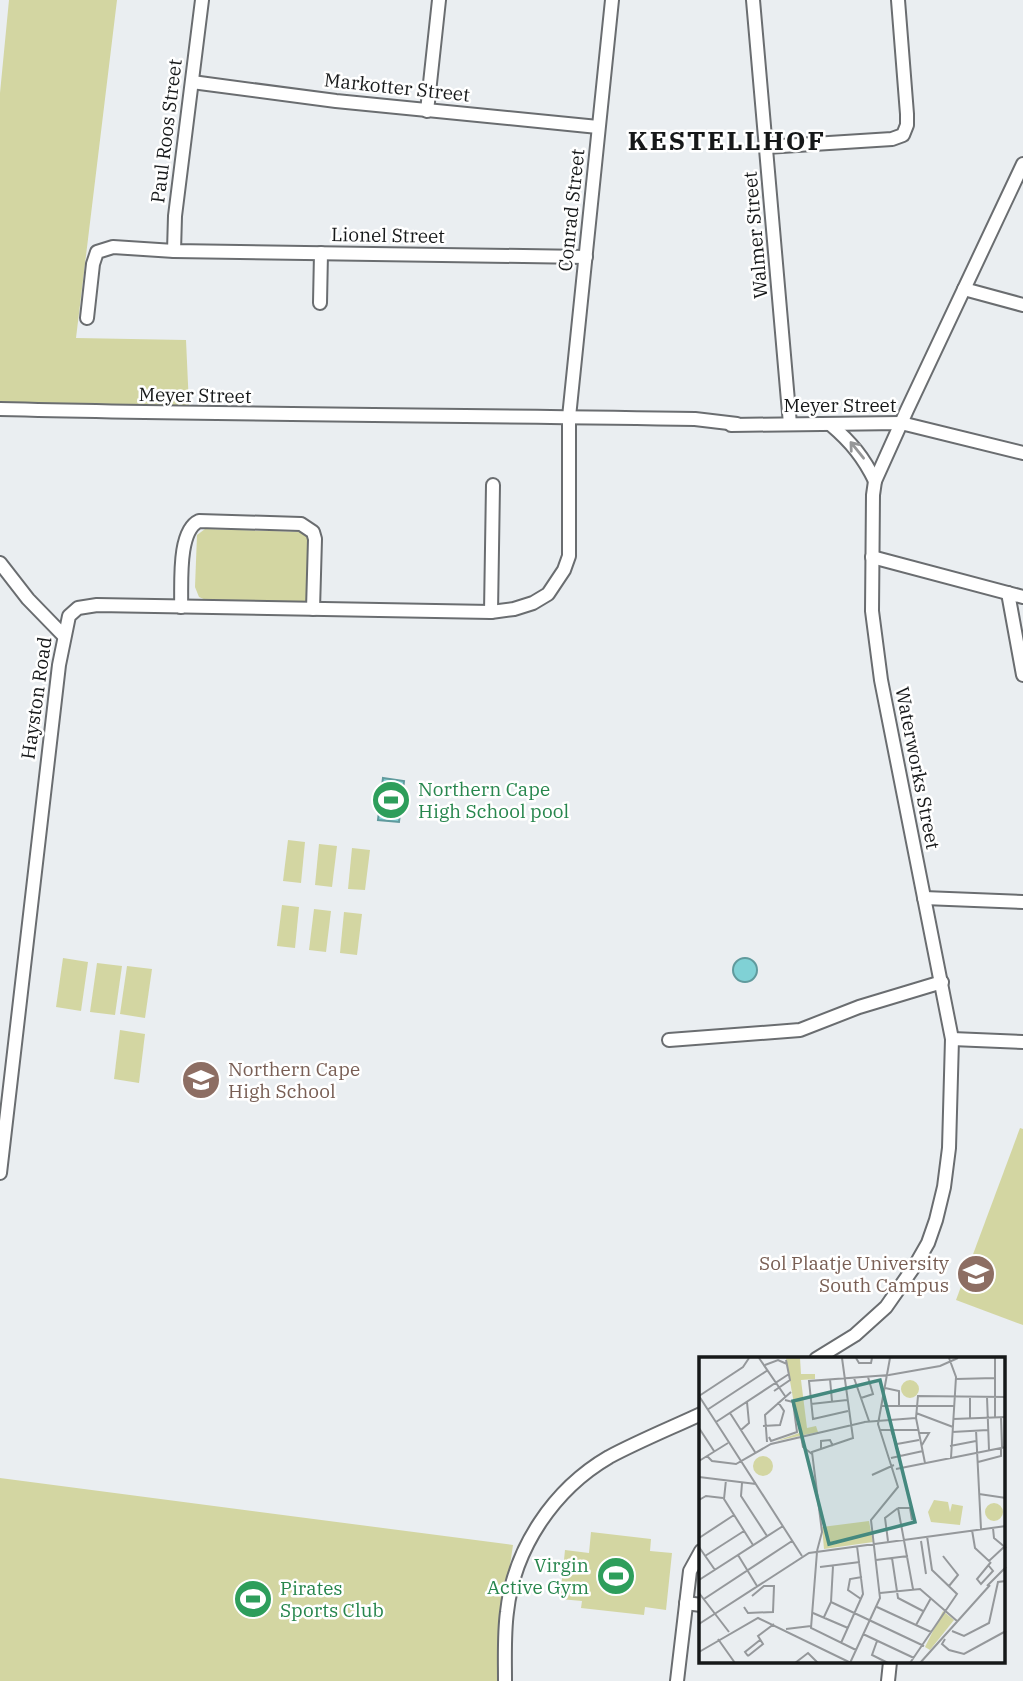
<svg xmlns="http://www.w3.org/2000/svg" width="1023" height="1681" font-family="'IBM Plex Serif',serif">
  <rect width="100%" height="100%" fill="#eaeef1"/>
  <g fill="#d3d6a2">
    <polygon points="9,0 117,0 76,338 186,340 189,406 0,402 0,93"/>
    <polygon points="205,529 309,532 309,599 302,603 206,600 199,597 195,587 197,535"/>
    <polygon points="288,840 305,842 301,883 283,881"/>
    <polygon points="319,844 337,846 332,887 315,885"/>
    <polygon points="352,848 370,850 365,890 348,889"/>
    <polygon points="282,905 299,907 295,948 277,946"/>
    <polygon points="314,909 331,911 326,952 309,950"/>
    <polygon points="344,912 362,914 357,955 340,953"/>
    <polygon points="63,958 88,962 81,1011 56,1007"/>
    <polygon points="97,963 122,966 115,1015 90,1012"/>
    <polygon points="127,966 152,969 145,1018 120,1014"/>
    <polygon points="120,1030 145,1034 139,1083 114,1079"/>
    <polygon points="1020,1128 1023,1129 1023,1325 956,1300"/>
    <polygon points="0,1478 513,1545 500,1634 498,1681 0,1681"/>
    <polygon points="591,1532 651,1539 650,1551 672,1553 666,1610 645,1607 644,1615 581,1608 582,1601 560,1599 565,1550 589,1553"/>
  </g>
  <g fill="#80d1d5" stroke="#609a9d" stroke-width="2">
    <polygon points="383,778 404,781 399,822 378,820"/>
    <circle cx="745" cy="970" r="12"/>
  </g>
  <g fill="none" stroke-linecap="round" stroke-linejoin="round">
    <defs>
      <g id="minor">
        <polyline points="202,0 175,216 174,251 586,257"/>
        <polyline points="753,0 790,424"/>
        <polyline points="192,82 336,101 598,127"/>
        <polyline points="427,111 439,0"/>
        <polyline points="766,147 892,139 903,135 907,125 907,114 898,0"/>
        <polyline points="964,289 1023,305"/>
        <polyline points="320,303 321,253"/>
        <polyline points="87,318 93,264 97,252 113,247 174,251"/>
        <path d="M0,409C232,415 463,415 695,419L737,424"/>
        <polyline points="731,425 901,423 1023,453"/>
        <path d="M831,425C851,442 864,458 875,481"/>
        <polyline points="872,557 1023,597"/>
        <polyline points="0,563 28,599 64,636"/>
        <polyline points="1008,593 1023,675"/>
        <path d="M181,607C182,586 177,531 199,521L301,524L313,532L315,539L313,609"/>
        <polyline points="491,612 493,485"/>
        <polyline points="924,898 1023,902"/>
        <polyline points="952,1039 1023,1042"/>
        <polyline points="669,1040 800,1030 859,1007 942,982"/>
        <polyline points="0,1173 59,665 69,616 78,608 97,605 491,612 514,609 533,603 548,594 564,570 569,556 569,417 612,0"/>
        <polyline points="816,1359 855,1335 886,1307 916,1264 928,1243 936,1220 944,1187 949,1148 952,1039 881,680 872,611 873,495 875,481 907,410 1023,164"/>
        <polyline points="686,1603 701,1605"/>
        <path d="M505,1681C505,1658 504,1634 507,1612C514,1548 554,1489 609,1457C639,1441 671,1428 701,1414"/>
        <polyline points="677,1681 690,1571 701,1551"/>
        <polyline points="888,1681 890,1662"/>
      </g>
    </defs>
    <use href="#minor" stroke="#6a6d70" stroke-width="16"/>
    <use href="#minor" stroke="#fff" stroke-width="12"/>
  </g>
  <defs><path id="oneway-shaft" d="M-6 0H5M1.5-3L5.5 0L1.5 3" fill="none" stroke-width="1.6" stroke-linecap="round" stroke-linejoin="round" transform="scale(1.75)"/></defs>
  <use stroke="#969798" href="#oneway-shaft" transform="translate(857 450) rotate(-129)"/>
  <defs>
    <symbol id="stadium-disc" viewBox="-11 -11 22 22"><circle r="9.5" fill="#2e9e5b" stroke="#fff"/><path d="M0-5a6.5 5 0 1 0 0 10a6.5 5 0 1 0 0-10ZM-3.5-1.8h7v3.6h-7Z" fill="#fff"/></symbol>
    <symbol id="school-disc" viewBox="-11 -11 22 22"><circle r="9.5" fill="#8d6e63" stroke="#fff"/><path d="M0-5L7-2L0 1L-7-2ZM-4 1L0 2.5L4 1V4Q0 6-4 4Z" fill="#fff"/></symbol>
    <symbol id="university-disc" viewBox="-11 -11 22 22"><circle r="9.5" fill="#8d6e63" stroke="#fff"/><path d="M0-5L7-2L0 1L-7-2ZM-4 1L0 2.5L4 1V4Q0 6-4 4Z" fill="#fff"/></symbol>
  </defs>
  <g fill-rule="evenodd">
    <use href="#stadium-disc" x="369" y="778" width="44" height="44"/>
    <use href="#school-disc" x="179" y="1058" width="44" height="44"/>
    <use href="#university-disc" x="954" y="1252" width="44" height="44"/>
    <use href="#stadium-disc" x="594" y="1554" width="44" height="44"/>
    <use href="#stadium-disc" x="231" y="1577" width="44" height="44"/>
  </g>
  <g text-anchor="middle" stroke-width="5" stroke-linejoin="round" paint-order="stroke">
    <g font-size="19" fill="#161819" stroke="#fff">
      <text transform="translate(397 87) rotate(6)" y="7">Markotter Street</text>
      <text transform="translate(166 131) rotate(-83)" y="7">Paul Roos Street</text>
      <text transform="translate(571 210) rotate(-84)" y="7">Conrad Street</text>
      <text transform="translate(388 235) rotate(1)" y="7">Lionel Street</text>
      <text transform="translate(755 235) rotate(-95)" y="7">Walmer Street</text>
      <text transform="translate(195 395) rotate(1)" y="7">Meyer Street</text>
      <text x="840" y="412">Meyer Street</text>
      <text transform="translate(36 698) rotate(-82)" y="7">Hayston Road</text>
      <text transform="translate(918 768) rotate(79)" y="7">Waterworks Street</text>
    </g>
    <g font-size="19" fill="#27864d" stroke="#fff" text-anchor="start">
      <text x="418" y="796">Northern Cape<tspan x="418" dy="22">High School pool</tspan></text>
      <text x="589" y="1572" text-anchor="end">Virgin<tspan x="589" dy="22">Active Gym</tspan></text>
      <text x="280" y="1595">Pirates<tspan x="280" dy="22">Sports Club</tspan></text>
    </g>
    <g font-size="19" fill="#785e54" stroke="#fff" text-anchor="start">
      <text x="228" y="1076">Northern Cape<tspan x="228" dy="22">High School</tspan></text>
      <text x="949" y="1270" text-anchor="end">Sol Plaatje University<tspan x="949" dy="22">South Campus</tspan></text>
    </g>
    <g font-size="26" font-weight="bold" letter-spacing="2" fill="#161819" stroke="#fff">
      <text x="727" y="150">KESTELLHOF</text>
    </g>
  </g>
  <g transform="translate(699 1357)">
    <rect width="306" height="306" fill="#eaeef1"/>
    <path d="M87,1H101L102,17H116V22L102,23L108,71L117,69L119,75L77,84L100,76ZM202 32a9 9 0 1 1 18 0a9 9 0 1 1-18 0ZM54 109a10 10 0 1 1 20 0a10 10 0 1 1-20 0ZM235,143L249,145L251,155L253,147L264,149L261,168L232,165L229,155ZM286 155a9 9 0 1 1 18 0a9 9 0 1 1-18 0ZM170,164L174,185L125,192L123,170Z" fill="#d3d6a2"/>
    <path d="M244,254L255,263L231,293L226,290Z" fill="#d3d6a2"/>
    <path fill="none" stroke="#95989b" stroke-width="2" d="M60,1L86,39M157,1L160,6H172L173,1M250,1L257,20L252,101M296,1V60M66,8L79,3L88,7M155,21L170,64M131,22L133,44M257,22L296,21M186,31L200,34V48M75,34L91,23L87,3M0,39L24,76M0,39L44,10L50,1M271,39V61M288,40L290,93M162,41L174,37L169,20M112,47L148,43M182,49H255M8,53L69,13M149,54L114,62L110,24L190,18L241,9L259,1M31,56L56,95M217,56L254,70M302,60L303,91M254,62L307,60M17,65L90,17M165,65L217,61M64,69L81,68L85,54L79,45M0,71L15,94M42,73L50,66L48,45M180,73H220M192,73L201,99M277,73L282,172M253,75L289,73M24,76L103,199M220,76H230L223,88M102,79L104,90L113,97M70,80L72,84L98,75L94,45L86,43M68,85L66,58L92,35M198,87L220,83M251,89L277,84M122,92V84L131,83L134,89M8,99L13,104L37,107L72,87L166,65M192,101L224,94M0,104L29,86M279,105L302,99V91M226,106L217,61L219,39L307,40M197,112L307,90M173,118L195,108M0,120L57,127M27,123L25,142L54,188M43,126L42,139L68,179M280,137L307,141M0,143L7,139L24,141M199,151L214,232M199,151H211L213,163M294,171L295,181L307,191M273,173L276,191L290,204L305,190M0,181L35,158M189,184L186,161L199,151M222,184L227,217M0,190L16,213M118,194L123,175L113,95L154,81L143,1M118,195L112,271L157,293M39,198L58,229M6,199L45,174M244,199L259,218L250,229M193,201L199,241L224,254M177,203L209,199M290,209L294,214L282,227L278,222L292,205M121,210L161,205M0,223L84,169M288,229L307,210M0,236L30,275M181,236L221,232L258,264M5,242L93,184M162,242L149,233L151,222L163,220M132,245L225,289M45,250L49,256L74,255L75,229H65L53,239M178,250L232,275M114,256L149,271M125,260L132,245L134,209M0,267L110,196L307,169M217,268L232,241M87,272L112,269M253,274L265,279L290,266L299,225L307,224M164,277L215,301M19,282L36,306M246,282L243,287L250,293L265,297L307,274M178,284L173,298L189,306M142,286L164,237L158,189M0,295L59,261L152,306M49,299L64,287L59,279L75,267M49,299L46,295L61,283M96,306L109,296L119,306M151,306L181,241L172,163L199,130L179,67L191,1M211,306L258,237L233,213L228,179M221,306L291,228"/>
    <path fill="#45897f" fill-opacity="0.15" stroke="#45897f" stroke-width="3.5" d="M181,23L216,165L130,187L94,44Z"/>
    <rect width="306" height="306" fill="none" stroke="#161819" stroke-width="3.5"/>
  </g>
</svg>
